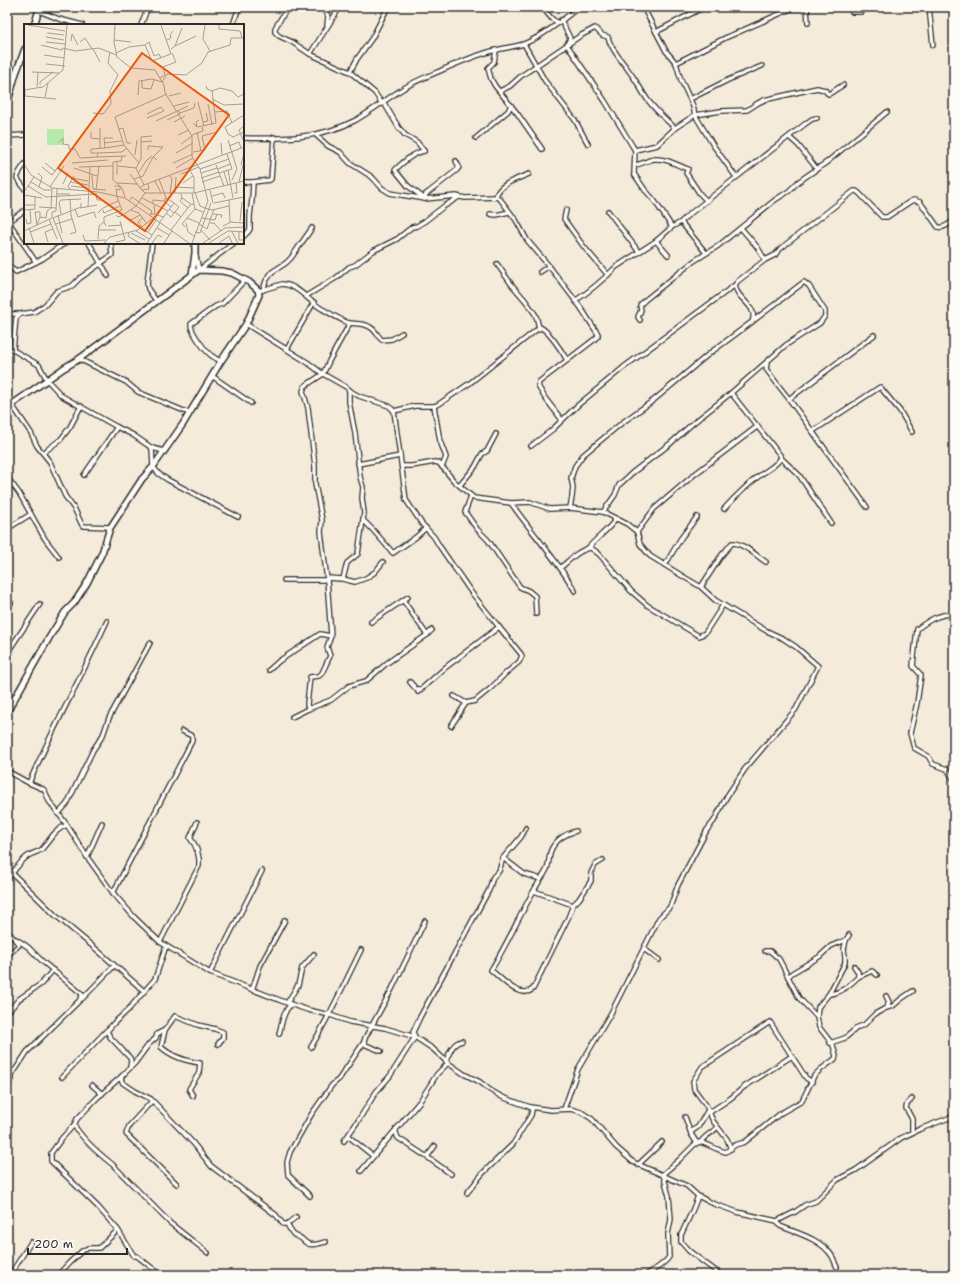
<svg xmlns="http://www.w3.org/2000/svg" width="961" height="1282" font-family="'Shantell Sans',sans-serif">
  <rect width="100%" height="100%" fill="#f5ebda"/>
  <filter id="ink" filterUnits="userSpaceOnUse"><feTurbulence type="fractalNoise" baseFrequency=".025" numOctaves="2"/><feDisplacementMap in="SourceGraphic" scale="8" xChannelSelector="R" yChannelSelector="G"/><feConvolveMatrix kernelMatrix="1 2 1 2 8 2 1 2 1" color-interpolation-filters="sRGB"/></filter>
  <g filter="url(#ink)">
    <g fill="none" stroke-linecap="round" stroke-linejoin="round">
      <defs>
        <g id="street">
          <polyline points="288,7 275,28 275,32 279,36 292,42 310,54 350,72 375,93 382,104"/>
          <polyline points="325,7 328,17 327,25"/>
          <polyline points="542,7 552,19 557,22"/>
          <polyline points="643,7 666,51 676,63 681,80 693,106 695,115 713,145 736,177"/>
          <polyline points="807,7 808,23"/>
          <polyline points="849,7 852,12 861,12"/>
          <polyline points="929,7 933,45"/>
          <polyline points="39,11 59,19 82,25"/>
          <polyline points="561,20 570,38 567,45 605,101 633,147 635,150 634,174 645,190 654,200 672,227"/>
          <polyline points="141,25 148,7"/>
          <polyline points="233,25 239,7"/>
          <polyline points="656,32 704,7"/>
          <polyline points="524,44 545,81 575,120 588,144"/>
          <polyline points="496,50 494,62 488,68 491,79 495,86 517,113 542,149"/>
          <polyline points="310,54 340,7"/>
          <polyline points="676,63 725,38 732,35 795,7"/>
          <polyline points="350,72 357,59 372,38 388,7"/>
          <path d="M500,91L510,86L521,76L580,36L595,28L602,35L608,37C610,48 622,61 629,71C636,80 641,90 647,99C655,110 665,119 675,128"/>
          <polyline points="690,99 728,80 762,66"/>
          <polyline points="384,103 399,128 405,135 417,142 424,151"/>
          <polyline points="316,135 328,146 340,152 350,163 372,177 382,188 390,193 425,199 456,196 465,198 496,197 500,199 516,220 527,240 549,266 581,308 598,334 598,336 595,339 539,382 538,386 545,398 562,420"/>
          <polyline points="7,136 25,135"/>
          <polyline points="789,137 798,145 817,169"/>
          <path d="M243,138C282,139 320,139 356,120C373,110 388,98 404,88C415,81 428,76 440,71C458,63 477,54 497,50C506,47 517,47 526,43C546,34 562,20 579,7"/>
          <polyline points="476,138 508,111 511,105"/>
          <polyline points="635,150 657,145 675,128 695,115 721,111 747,110 758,103 764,100 817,88 825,90 827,93 829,94 843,85"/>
          <path d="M424,151C413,153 402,163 395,170L408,186L425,199L426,194L429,192L457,170L459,167L456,161"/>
          <polyline points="25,164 20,171 17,178 25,189"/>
          <path d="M635,165C642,164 648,160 654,159C667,158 676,165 688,169L686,173L700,194L707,201"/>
          <polyline points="243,182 253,182 270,180 271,179 274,137"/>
          <path d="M496,197C498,184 518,179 529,174"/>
          <polyline points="25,210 11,220 10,224 36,262"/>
          <polyline points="566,210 564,219 584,247 608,275"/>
          <polyline points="608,211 639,252"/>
          <polyline points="490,214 496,215 509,212"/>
          <polyline points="681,222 706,253"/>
          <polyline points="741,228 758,248 765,260"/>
          <polyline points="243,237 248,232 250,229 250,216 252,200 253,182"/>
          <polyline points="656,241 668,255"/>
          <polyline points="152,243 147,283 148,289 157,302"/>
          <polyline points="196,256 199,270 234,243"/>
          <polyline points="101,263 112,255 111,243"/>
          <polyline points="100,264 104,268 108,276"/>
          <polyline points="497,264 512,285 525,300 535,314 537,319 539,329"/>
          <polyline points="7,268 10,267 16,272 42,259 65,243"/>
          <polyline points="540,272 549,266"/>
          <polyline points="263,290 266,281 272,272 286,263 291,258 312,228"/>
          <path d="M259,291L282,284C297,285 307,299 319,307C326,311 342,321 349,323C355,324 364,323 370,327C376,330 377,336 382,340L392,339L402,333"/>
          <polyline points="306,296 336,278 349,267 355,265 373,251 397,239 412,227 417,226 425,221 443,207 459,197"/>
          <path d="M575,301C590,291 604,279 616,267L656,241L672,227L681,222L687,216L805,124L812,119L817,118"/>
          <polyline points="7,314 20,314"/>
          <polyline points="640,320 638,317 641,310 640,305 645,300 694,261 718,246 775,200 789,191 798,182 827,162 887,112"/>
          <polyline points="246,324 307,362 323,374 346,387 352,392 359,396 389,406 394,411 406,500 422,524 434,537 440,547 471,592 499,627"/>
          <polyline points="287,349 314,302"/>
          <polyline points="13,350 16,318 20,314 34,312 45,305 57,291 72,286 80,278 100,264 100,262 89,243"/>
          <polyline points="7,351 13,350 39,365 47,380 62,396 117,427 133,435 152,448 164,451"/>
          <polyline points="79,359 126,382 138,392 189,413"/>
          <path d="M221,361C218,360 215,358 212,356C206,352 190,331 191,324L216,306L222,304L245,280"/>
          <polyline points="767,363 766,369 775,381 789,399 867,507"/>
          <polyline points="212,376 251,403"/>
          <polyline points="731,393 786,345 820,323 825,316 825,311 809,286 804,282 753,321"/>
          <polyline points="789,399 874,335"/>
          <polyline points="12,405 31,433 37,446 50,462 65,496 75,510 82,525 84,526 110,527"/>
          <polyline points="434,406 440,441 446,457 442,467"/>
          <path d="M394,411L415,406H434L439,404L470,383L540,327C550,332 561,350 567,360"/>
          <polyline points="813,431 880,387 900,411 912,432"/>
          <polyline points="531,446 553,429 578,405 624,367 735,285"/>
          <polyline points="152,448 153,467"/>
          <polyline points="43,453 61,439 70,427 81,406"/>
          <polyline points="781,458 799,475 831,523"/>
          <polyline points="358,464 400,456"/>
          <polyline points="402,466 412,466 435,462 439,463 454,481 474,498 511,503 530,502 550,509 570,508 603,512 627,524 637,532 640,544 650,556 684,577 701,587 715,600 765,630 784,639 796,647 818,666 796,709 745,769 727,796 714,821 707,830 678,885 670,907 659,918 611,1013 578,1069 564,1109"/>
          <polyline points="153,467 159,474 168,480 238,517"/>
          <polyline points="84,475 117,427"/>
          <polyline points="7,477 19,493 45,539 59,557"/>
          <polyline points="460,485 475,467 482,454 487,451 496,434"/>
          <polyline points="471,496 465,512 477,529 488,540 520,587 529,591 535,596 536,614"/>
          <path d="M511,503C531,532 557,559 575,591"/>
          <path d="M570,508L572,497L573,487L571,478L575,466L583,455L623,422L654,400L710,353L752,322C759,305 736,300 735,285L738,281L765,260L775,255L780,249L854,191H856L859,193L882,217H887L911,201L914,200L920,202L938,227C944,229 950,223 954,220"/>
          <path d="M603,512L615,495L619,485L632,473L671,443L692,424L731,393L780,455L781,458C775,467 766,470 759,476C746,486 735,497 724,509"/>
          <polyline points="363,520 373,530 393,553 416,537 426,528"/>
          <polyline points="7,529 31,514"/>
          <polyline points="637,532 654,509 695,474 758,426"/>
          <path d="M588,548C597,538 608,530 616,519"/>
          <polyline points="665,565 681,538 697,517"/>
          <path d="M560,568C569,561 579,549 591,548L599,554L631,591L647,605L699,636L705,633L723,605"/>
          <polyline points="327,578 343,579 355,582 366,578 375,572 383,562"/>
          <polyline points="343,579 347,563 358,554 364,513 362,498 363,487 360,477 355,433 349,402 349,390"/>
          <polyline points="284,580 327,580 321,532 322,520 315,484 315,466 308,408 303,391 305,386 323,374 329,361 350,323"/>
          <polyline points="327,580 331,636 327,647 330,656 322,673 319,676 310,677 307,704 308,709 331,700 349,686 366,681 387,663 427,635 403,600"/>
          <path d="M701,587L721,556L732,543C742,542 758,557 766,562"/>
          <polyline points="7,601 11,603"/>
          <path d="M954,614C938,614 929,620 917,629L913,666L921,675L917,703L910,733L914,748L928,756L933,764L947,769L954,780"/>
          <polyline points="371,622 408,597"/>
          <polyline points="427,635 432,630"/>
          <polyline points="7,653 40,604"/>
          <polyline points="269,670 279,661 320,634 331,636"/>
          <polyline points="410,682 416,689 421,689"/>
          <polyline points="418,692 446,667 499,627 521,654 522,656 519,662 506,673 491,688 475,701 466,703 451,726"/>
          <polyline points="454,696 466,703"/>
          <polyline points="292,717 308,709"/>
          <polyline points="7,771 29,783 43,789 45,791 49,801 67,825 87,857 113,893 135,918 160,942 210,973 287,1003 308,1010 330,1015 350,1022 385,1028 415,1037 433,1049 448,1063 464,1074 480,1082 490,1090 502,1097 530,1107 551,1110 571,1109 581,1112 592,1119 616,1147 633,1162 687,1186 698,1196 714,1204 737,1212 777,1221 795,1212 805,1205 816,1201 837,1180 856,1170 901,1138 920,1129 954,1116"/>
          <path d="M29,783C53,728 82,676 107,621"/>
          <polyline points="58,814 67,804 93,750 103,735 109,718 150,643"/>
          <polyline points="526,828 521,837 503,858 524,874 541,879"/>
          <path d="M576,831C567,833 557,839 552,848C548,855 550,864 546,871C543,877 539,881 536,887C520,914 508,943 491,970C502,979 520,1000 533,989L568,918L573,905L579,899L591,881V873L595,865L603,860"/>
          <polyline points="87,857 102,823"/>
          <polyline points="12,873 55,915 96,949 144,991"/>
          <path d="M7,880C14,872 19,862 28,856C32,853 39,852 42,849C50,840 55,829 67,825"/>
          <polyline points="534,891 573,905"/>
          <polyline points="113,893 192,741 192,736 182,731"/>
          <polyline points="7,930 19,945 7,956"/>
          <path d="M160,942L199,866C200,857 197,846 190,838L197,822"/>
          <polyline points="644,949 659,960"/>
          <polyline points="210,973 262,871"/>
          <polyline points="788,977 792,973 819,957 831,946 846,940 849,935"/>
          <polyline points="858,977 872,971 877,975"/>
          <polyline points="252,990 260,966 285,920"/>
          <path d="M829,994C841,993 850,985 858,977V972L854,966"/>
          <polyline points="82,999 114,966"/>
          <polyline points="287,1003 298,985 302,968 314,954"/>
          <polyline points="886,1008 893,1006 901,999 913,991"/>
          <polyline points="7,1013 19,999 41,984 53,970"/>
          <polyline points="817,1017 818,1007 829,994 845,963 845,957 844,949 846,940"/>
          <path d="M279,1034C282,1023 283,1012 291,1004"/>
          <polyline points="830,1043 845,1038 858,1027 864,1025 875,1014 886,1008 889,1002 886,996"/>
          <path d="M311,1047C330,1016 345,982 361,950"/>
          <polyline points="381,1051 366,1045 364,1042 365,1038 392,989 425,921"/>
          <path d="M446,1061C450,1052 452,1043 462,1041"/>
          <polyline points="130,1067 131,1061 130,1058 110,1037 107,1031 114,1023 128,1010 155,979 166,946"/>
          <polyline points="122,1076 121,1080 123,1083 135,1091 151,1099 193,1143 211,1166 276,1215 283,1224 287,1224 296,1217"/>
          <polyline points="62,1077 108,1029"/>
          <polyline points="92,1085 102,1094"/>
          <polyline points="7,1089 11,1079 11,1074 16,1069 27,1052 79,1001 82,996 82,994 43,962 28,947 16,939"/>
          <path d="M193,1096L189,1089L199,1073L200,1063C186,1061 172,1057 161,1047L165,1030L175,1016L198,1025L215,1029L223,1032V1038L218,1044"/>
          <polyline points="152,1101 129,1126 126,1134 177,1184"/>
          <polyline points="710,1112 731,1098 744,1087 792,1056"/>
          <polyline points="685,1117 691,1134 697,1143"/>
          <path d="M74,1125C83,1140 98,1153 112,1164L170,1223L208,1253"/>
          <polyline points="396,1129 396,1133 398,1138 427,1157 435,1146"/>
          <polyline points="912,1132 912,1119 906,1108 907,1104 912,1099"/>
          <polyline points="691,1134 692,1131 698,1127 708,1110"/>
          <polyline points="348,1136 373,1156"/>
          <polyline points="344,1141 358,1121 376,1092 390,1076 415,1037 413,1032 420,1017 489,890 493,877 499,871 503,858"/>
          <path d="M701,1142C705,1135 713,1133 717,1127"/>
          <polyline points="731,1149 727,1139 713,1121 706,1105 694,1089 693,1081 702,1067 770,1022 806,1078 812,1082"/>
          <polyline points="427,1157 451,1174"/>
          <polyline points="638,1165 662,1142"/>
          <polyline points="361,1171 420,1101 437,1074 448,1063"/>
          <polyline points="467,1193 483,1173 513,1144 531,1115 532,1110 530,1107"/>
          <polyline points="310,1196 288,1175 287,1162 290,1152 311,1115 332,1085 339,1079 364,1042"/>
          <polyline points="698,1196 693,1209 681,1235 681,1242 689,1251 721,1275"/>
          <path d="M777,1221L780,1226C797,1233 821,1239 832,1256C834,1259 835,1264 837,1267"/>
          <path d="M287,1224C289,1228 291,1232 294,1235C297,1237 300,1237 302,1239C310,1248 315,1244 326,1242"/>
          <polyline points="10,1275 31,1242"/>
          <polyline points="58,1275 69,1263 82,1251 88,1248 99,1248 118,1230"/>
          <polyline points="161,1275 137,1256 134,1256 118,1230 98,1207 51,1161 51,1153 62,1138 74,1125 77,1119 97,1098 122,1076 135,1063 149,1044 156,1038 157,1034 165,1030"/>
          <path d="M646,1275C653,1270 664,1265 669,1257L668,1234L671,1219L669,1196L663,1174L679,1160L694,1145L699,1142C707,1143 716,1150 726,1152L735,1145L745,1142L781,1113L802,1101L814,1076L820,1070L835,1059L836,1056L833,1045L819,1027L817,1017L799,998L779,959L770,951H765"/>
          <polyline points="837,1275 838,1272 841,1275"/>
        </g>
        <g id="secondary">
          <polyline points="34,25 40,7"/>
          <polyline points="7,105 16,73 25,49"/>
          <polyline points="7,408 64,368 79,359 192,275 195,253 195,243"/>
          <polyline points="7,712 49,638 65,612 74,603 87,583 102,553 110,528 142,479 153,467 183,424 221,361 246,324 259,295 258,290 249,282 232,273 222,271 199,270 192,275"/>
        </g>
      </defs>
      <use href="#street" stroke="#2b2b2b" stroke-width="6"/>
      <use href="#secondary" stroke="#2b2b2b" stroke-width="8"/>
      <use href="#street" stroke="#fdfcf7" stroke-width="3.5"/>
      <use href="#secondary" stroke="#fdfcf7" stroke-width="5"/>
    </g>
  </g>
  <g transform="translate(24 24)">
    <rect width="220" height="220" fill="#f5ebda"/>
    <path d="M23,105H40V121H23Z" fill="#b7eaaa"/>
    <path fill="none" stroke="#a49e94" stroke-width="1" d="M4,1L41,7M91,1L90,18L93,33L107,44L131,46L140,61L141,69L168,112V133L176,145L184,177L168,219M181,1L179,15L186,27M195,1V5L216,7L218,14M23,9L40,11M22,13L40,16M90,16L107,18M143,16L147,14L146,11L149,7M47,17L48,10L54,21M22,18L41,20M56,18L61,14L68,25M17,21L38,26L39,24L51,27L75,24L92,31M121,21L125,18L130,32L135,30L137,34M151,22L172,12M69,25L76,38M147,25L151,22L158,4M92,29L105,23L121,21L128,37L147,30L137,1M20,31L40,34M22,40L41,42M8,48L35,49M136,54L141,51L139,43L152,38L148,29M118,56V64L127,65L130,56M16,61V58L29,48M182,62L183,65L188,67L196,64L208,67L214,73L220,70M13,63L14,48M0,66L19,63L39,46L43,1M1,66V72L32,75M114,71L115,57L128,55L138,58L143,50L162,51L178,39L184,28L206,21L207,14H220M145,72L157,69M21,73L24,59M188,75L200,81L220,80M174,78L180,102M184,80L188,101M150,82L165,78M191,88L203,87L208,99M69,89L79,90L87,80L86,67L94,51L84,39L86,28M156,89L170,84L171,79M123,90L137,83L140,87L123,94M220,91L201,103L204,110L209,113L220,108M143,96L156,90L155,87M132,97L164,82M150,98L161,92M179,98L184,97L182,89M169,99L173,103L172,98L175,96M220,102L215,106L220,118M173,103L192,99L188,67M95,105L99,104L103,119H107M67,108V114L76,115M173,108L177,127M154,111L165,106M168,111L179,107L178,103M128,112L117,113V118L128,117M89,114H80L81,124L100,121M204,116L213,145L208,156M117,118V135L112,144L120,161M34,119L39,114V120L45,121V125H51L56,134L73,133L74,129L98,128L103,124M80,119L98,117M197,119L198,131M157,120L168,112M205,122L215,118L217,124M76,124V104M124,126V122L139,123L129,133M169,128L181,126L178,112L193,108M74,129H67V125L81,124M152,129L169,119M111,131L113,116M98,132L97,137L89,138V156L98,164L101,173M73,133L102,132M93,137V151M21,139L31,147M48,139L84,136M115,139L100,121L91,93L143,70M149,139L169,130M0,140L7,151L28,164L74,168L101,174L165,219M192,141L200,162M217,141L220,129M94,142L112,144M18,143L28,151L38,138M55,143L89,142M50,144L73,152M152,144L169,134M176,145L205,135M194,145L206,140M204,146L209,174M166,147L170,153V169M115,148L122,137L128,132M200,148L204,161M14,149L18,153L15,163M177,149L193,144M195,149L208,145L203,130M106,150L116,164M157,150L175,143M68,151L69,165L82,166M145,152L148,154L146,170M48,154L64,157M177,154L195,148M110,155L119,152L129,133L133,136M135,155L142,174L150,179L147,183M131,157L137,169M7,158L20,166H27M46,158L64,161M178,158L196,152M215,158L219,141M93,159L113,160M159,159L169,152M39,160L44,149M4,162L15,169M47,162L63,164M90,162H96V166L92,165L93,172M26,163L40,142M151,163L170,164M46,165L44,162L50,152M72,166L75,142M117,166L125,165L124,160M186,166L189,179M0,168L10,153M15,169L22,173L72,170M72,169L73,176H78M121,169L116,164L120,161L220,123M151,169L152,153M168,169L171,185L179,188M171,169L176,182L181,184M210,169H213L212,159M33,170H46M157,170L158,174L167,180M0,171L18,174M188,172L199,169L201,174M118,174L144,187M158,174L156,177L164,184M46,175L47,191L52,208L46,210M0,176V196M205,176L206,198M105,177L108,173L122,183L128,187L126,192M190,179L220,173M129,180V176L140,177L142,174M1,181H11V172M112,182L121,169H170L220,157M15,183L32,184M64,183L66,143M56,184L73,181M181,184L188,186L205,182M51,185L54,193L70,188L72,194M145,185L150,189L155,183L150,179M171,185L163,194L175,199M1,186L11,185V181M79,186L80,189L96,182M107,186L115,189L123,200M74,189L79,184L94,177M142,189L147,193L151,188L157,193M37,190L35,178L37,176L57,175M127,190H131L130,181M189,190L198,191L197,194M34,191L38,209M92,191L94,193L99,191L112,182M22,194L23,187L27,184L28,164M29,194L57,183V179M29,194L39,219M178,194L191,196L193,190M2,195L3,200L7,199L6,185M25,195L33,215M105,197L116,191M216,197L218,178M80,198V193L98,186L93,173M135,199L147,183L140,177M162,199L164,208L170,212M186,199H190L197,207M32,200L48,195M175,200L183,205L190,185M13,201L11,188H16V193M13,201L16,193L22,194M84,202L98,201M199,202L207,198L220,199M118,203L114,198L119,194M161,203L158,200L163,194M5,204L10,219M117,204L128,211M133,204L145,211M75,206H92M147,206L166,181L170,180M177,206L186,216M0,207L28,194V188L32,187L33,165M112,207L125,215M6,208L27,200M105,208L104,212L115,219M124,208L132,196M171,208L176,209L187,179M208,208L214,219M215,208V216H220M107,209L121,216M59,211L61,217L82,216M74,215L75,202L80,198L82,202M24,218L21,208L29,205M92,218L101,216L96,197M80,219L86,213L114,206L133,191L140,193M123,219L136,199M128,219L134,211L138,213M140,219L148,207M179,219L201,204L220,203M185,219L204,207L220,208M195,219L205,212L208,219"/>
    <path fill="#e8590c" fill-opacity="0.15" stroke="#e8590c" stroke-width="2" d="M118,29L205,91L121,207L34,144Z"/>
    <rect width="220" height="220" fill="none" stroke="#2b2b2b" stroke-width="2"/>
  </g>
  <rect width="961" height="1282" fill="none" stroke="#fdfcf7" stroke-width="24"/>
  <rect x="12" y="12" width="937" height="1258" fill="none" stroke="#2b2b2b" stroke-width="1.5" filter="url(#ink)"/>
  <path d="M28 1248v6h99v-6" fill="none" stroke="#2b2b2b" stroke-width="2"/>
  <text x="34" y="1248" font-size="12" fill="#2b2b2b" stroke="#fdfcf7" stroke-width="3" paint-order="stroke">200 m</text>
</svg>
